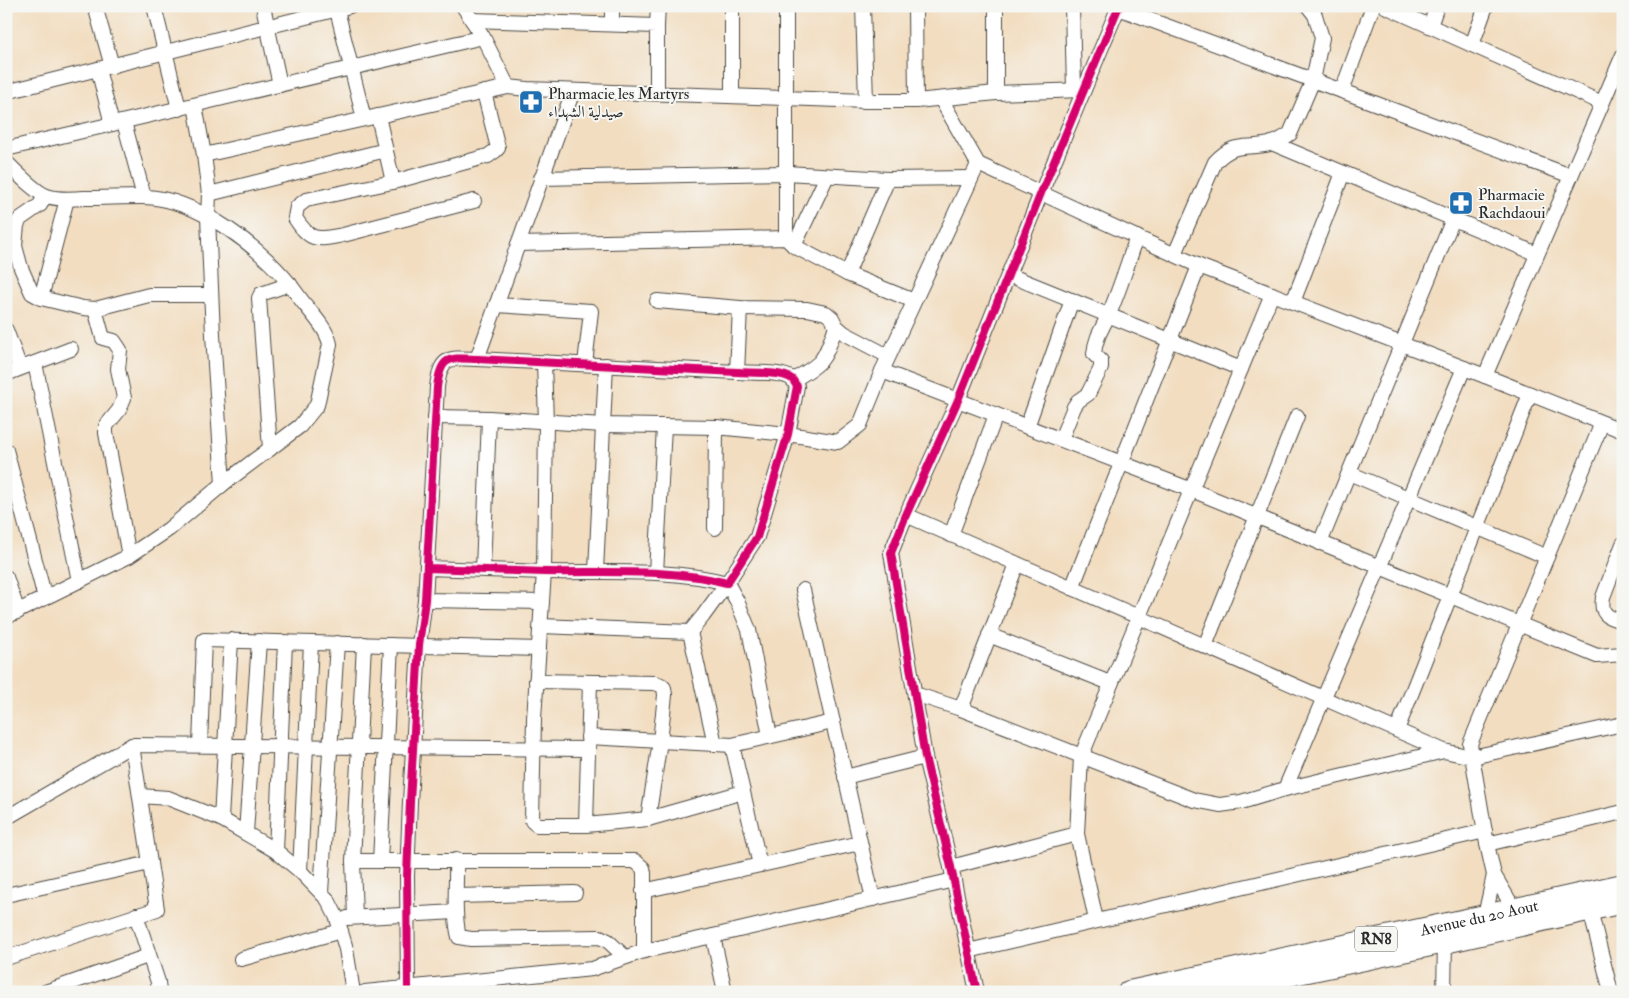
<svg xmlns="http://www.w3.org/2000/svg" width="1629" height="998" font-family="'IM FELL Double Pica',Amiri,serif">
  <rect width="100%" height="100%" fill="#f6f6f2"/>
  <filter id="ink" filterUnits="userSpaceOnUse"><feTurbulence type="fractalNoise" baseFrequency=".02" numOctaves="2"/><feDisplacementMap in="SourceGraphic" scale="10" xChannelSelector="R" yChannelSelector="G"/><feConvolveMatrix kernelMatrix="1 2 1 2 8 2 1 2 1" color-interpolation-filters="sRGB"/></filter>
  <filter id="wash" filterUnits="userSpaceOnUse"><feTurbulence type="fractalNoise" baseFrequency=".0096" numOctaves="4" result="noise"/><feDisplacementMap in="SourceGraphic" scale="20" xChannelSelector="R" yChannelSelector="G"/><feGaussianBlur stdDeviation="1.12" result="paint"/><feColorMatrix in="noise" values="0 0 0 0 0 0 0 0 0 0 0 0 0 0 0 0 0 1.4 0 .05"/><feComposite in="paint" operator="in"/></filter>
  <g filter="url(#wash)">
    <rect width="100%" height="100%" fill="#f2ddc0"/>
  </g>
  <g filter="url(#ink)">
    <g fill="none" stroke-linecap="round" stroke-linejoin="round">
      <defs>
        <g id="street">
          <polyline points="95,6 112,66"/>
          <polyline points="154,6 179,109"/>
          <polyline points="263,6 280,85"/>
          <polyline points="336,6 364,119"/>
          <polyline points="463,6 483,37 508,87 527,89 866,101 916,101 996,93 1083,90"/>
          <polyline points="612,6 612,24"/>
          <polyline points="786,6 786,238"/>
          <polyline points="863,6 866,101"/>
          <polyline points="915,6 916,101"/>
          <polyline points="996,6 996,93"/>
          <polyline points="1072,6 1074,90"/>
          <polyline points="1385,6 1602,103"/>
          <polyline points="1118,8 1571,176"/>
          <polyline points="472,20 657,26 657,93"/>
          <polyline points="657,26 658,6"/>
          <polyline points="1430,26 1437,6"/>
          <polyline points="1472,45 1486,6"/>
          <polyline points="98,69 112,124"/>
          <polyline points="1342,91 1373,6"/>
          <polyline points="6,92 350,6"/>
          <polyline points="732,96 732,6"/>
          <polyline points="941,99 978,164 1199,266 1485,376 1623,431"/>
          <polyline points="195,105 204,155 209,194 208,217 213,335 223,484"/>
          <polyline points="378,116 393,182"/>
          <polyline points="124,122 144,197"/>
          <polyline points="1272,143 1537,254"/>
          <polyline points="6,149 483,37"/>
          <polyline points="204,155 508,87"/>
          <path d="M6,162C15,171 36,193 47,196C58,200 72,199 84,198C103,198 122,197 141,197C196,196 267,251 297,294C307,309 326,326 330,344L317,405L300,426L223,484L169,529L129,556L6,617"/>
          <polyline points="541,178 786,173 888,179 971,178"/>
          <polyline points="209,194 386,150"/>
          <polyline points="45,196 40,205 20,219 17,225 15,246 21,268 32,293 41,298 83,308 95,309 149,295 211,295"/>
          <path d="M474,201L343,235C316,240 311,242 295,218L297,207L306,200L393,182L488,156L495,151L498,148L484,92"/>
          <polyline points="518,244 786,238 794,246 847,274 914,301"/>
          <polyline points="794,246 827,176"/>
          <path d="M1175,254L1215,162C1237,139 1247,151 1273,143C1279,141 1285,137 1290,134L1313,80L1322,38L1315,15L1308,6"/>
          <polyline points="847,274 888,179"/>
          <polyline points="1009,275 1241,369"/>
          <polyline points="41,298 67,199"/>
          <polyline points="657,301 740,308 807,309 826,313 832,318 836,326 844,333 888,356"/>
          <polyline points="1293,302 1343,173"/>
          <polyline points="496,305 591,311 585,364"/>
          <polyline points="95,309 103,338 114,341 120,350 118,369 124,398 119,410 106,426 106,433 129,556"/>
          <polyline points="6,330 20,368"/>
          <polyline points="477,359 573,91"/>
          <polyline points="544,362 546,422 544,572 534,718 532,821 537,825 586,825 648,819"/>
          <polyline points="35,363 79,581"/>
          <polyline points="882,371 1192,490 1597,656 1623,654"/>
          <polyline points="737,372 740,308"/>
          <polyline points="6,374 71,349"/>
          <polyline points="1485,376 1623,55"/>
          <path d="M793,380C825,362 824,360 836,326"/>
          <polyline points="435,417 489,418 603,425 716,427 788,434 838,442 860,425 882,371 978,164"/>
          <polyline points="1027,427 1072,300"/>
          <path d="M1061,439L1074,407L1078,401L1088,394L1101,368V361L1094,354C1095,338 1103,327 1109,314C1120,289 1128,262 1137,237"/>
          <polyline points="270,449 259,298 261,294 290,284"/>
          <polyline points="6,450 45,598"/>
          <polyline points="1349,473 1547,557"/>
          <polyline points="906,515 1444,751"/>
          <polyline points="715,528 716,427"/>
          <polyline points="951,535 996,415"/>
          <polyline points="1320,543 1453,219"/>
          <path d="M1623,544L1603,597C1600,614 1607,618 1623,621"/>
          <polyline points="483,569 489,418"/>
          <polyline points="596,571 606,365"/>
          <polyline points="656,573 664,427"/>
          <polyline points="6,577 18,612"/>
          <polyline points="1072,588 1199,266"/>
          <polyline points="803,590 873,899"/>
          <polyline points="425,600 542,602"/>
          <polyline points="541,626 690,632"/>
          <polyline points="690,632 715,744 732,745 833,722"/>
          <polyline points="690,632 703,616 727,583 737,601 749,630 770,736"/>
          <polyline points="989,635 1110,683"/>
          <polyline points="1205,646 1297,416"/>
          <polyline points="536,681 655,683 661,685 664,688 665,695 660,741 648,819 743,792"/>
          <polyline points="915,694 961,709 1194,800 1220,805 1241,802 1285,789 1444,751 1472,757 1623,724"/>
          <polyline points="961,709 1017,564"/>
          <polyline points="1397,730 1530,394"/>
          <polyline points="588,737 715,744"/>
          <polyline points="200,745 204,640 539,649"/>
          <polyline points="732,745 760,865"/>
          <polyline points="845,777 925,757"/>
          <polyline points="1285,789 1464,368"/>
          <polyline points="140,796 168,798 221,819 276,851 300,871 328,900 337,918 346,949 353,992"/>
          <polyline points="6,818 132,745 588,749"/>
          <polyline points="221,819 231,640"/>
          <polyline points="586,825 590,682"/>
          <polyline points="246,833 259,641"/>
          <polyline points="1487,844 1623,812"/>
          <polyline points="276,851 285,642"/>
          <path d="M456,860C457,884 453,914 459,937L471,939L600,937L608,941L625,957"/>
          <polyline points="353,861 635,861 643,868 644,873 644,951"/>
          <polyline points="380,861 391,645"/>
          <polyline points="951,867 1077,834"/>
          <polyline points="300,871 311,643"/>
          <polyline points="643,891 860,843"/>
          <polyline points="321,892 337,643"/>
          <polyline points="6,895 150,863"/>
          <polyline points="457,896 575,893"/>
          <polyline points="1514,909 1494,875 1487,844 1470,744 1602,423"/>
          <polyline points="1590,910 1611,992"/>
          <polyline points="136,915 158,982 159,992"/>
          <polyline points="1485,916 1494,875"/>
          <polyline points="355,917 353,861 364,644"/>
          <polyline points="347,918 456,912"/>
          <polyline points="1096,920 1077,834 1081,757 1272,294"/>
          <polyline points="713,936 954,880"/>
          <polyline points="968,951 1485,831"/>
          <polyline points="6,958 157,909 132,745"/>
          <polyline points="241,959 341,931"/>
          <path d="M408,987L407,876L410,802L419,645L425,600L437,387C441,355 449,358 477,359L737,372C751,373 782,371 792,379C794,381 795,384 797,386L788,434L757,537L727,583C668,568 605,573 545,572C506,571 466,569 427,568"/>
          <polyline points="45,992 148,956"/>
          <polyline points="365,992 592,969 644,951 713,936 725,992"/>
          <polyline points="977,992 951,867 925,757 891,553 906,515 958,400 1041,193 1119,6"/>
          <polyline points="1444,992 1445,942"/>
        </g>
        <g id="primary">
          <path id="s1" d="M1129,992L1485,916L1623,885"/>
          <polyline points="1209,992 1445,942 1623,902"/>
        </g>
      </defs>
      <use href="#street" stroke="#494641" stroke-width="16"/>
      <use href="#primary" stroke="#494641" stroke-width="24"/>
      <use href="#street" stroke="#fff" stroke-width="14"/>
      <use href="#primary" stroke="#fff" stroke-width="22"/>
      <defs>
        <g id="cycleway">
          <path d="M408,987L407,876L410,802L419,645L425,600L437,387C441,355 449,358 477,359L737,372C751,373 782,371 792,379C794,381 795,384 797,386L788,434L757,537L727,583C668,568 605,573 545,572C506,571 466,569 427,568"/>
          <polyline points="977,992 951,867 925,757 891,553 906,515 958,400 1041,193 1119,6"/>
        </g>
      </defs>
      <use href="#cycleway" stroke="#f6f6f2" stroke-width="11"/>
      <use href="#cycleway" stroke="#d6006c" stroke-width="8"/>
    </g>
  </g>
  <defs>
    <symbol id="pharmacy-square" viewBox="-11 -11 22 22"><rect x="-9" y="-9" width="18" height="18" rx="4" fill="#1f6fb2" stroke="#f6f6f2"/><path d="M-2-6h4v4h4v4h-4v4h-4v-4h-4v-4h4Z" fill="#fff"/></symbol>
  </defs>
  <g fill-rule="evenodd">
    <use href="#pharmacy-square" x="517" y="88" width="28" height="28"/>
    <use href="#pharmacy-square" x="1447" y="189" width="28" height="28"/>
  </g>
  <g text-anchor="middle" stroke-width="4" stroke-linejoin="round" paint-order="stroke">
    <rect fill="#f6f6f2" stroke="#686867" stroke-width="1" x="1355" y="926.5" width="42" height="25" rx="4"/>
    <g font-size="15" font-weight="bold" fill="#2b2b2b">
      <text x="1376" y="944">RN8</text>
    </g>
    <g font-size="16" fill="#2b2b2b" stroke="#f6f6f2" text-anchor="start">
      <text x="548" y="99">Pharmacie les Martyrs<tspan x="548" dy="18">صيدلية الشهداء</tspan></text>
      <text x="1478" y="200">Pharmacie<tspan x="1478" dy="18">Rachdaoui</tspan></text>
    </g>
    <g font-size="16" fill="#2b2b2b" stroke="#f6f6f2">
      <text dy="6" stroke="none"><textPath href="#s1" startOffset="358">Avenue du 20 Aout</textPath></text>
    </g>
  </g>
  <rect width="1629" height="998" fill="none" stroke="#f6f6f2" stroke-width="25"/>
</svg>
